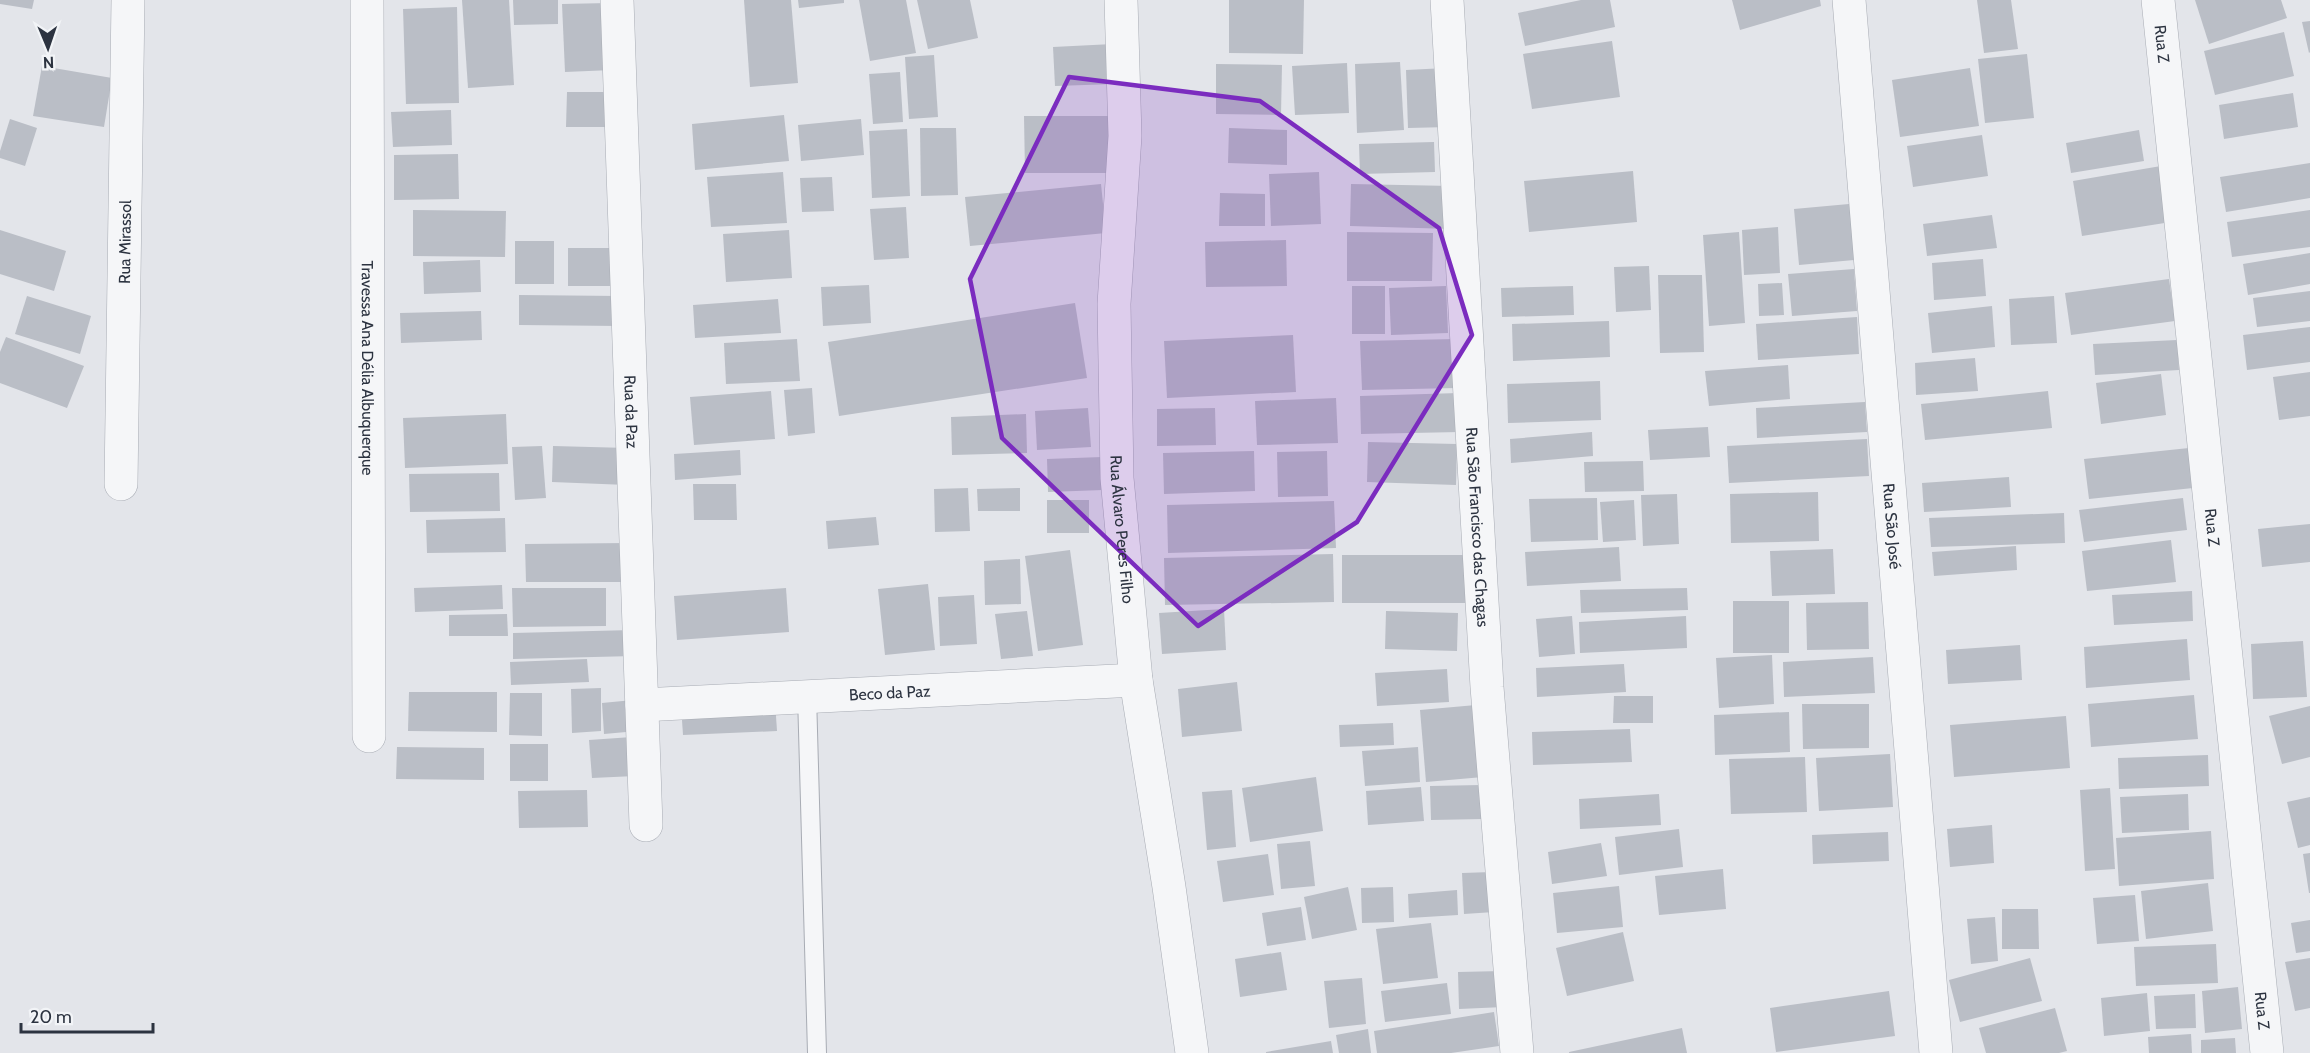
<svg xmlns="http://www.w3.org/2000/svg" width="2310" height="1053" font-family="Cabin,sans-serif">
  <rect width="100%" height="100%" fill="#e3e5ea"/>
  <g fill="#babec6">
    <polygon points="0,0 34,0 32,9 0,4"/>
    <polygon points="462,0 509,0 514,85 468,88"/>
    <polygon points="513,0 558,0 558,24 514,25"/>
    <polygon points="744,0 791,0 798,83 750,87"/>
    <polygon points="798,0 844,0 844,3 799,8"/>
    <polygon points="859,0 906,0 916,53 870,61"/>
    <polygon points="917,0 970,0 978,38 928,49"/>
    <polygon points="1229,0 1304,0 1303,54 1229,53"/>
    <polygon points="1581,0 1610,0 1615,27 1525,46 1518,13"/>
    <polygon points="1732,0 1820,0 1821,6 1740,30"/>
    <polygon points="1977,0 2011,0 2018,49 1984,53"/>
    <polygon points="2195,0 2281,0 2287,18 2209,44"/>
    <polygon points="609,3 612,70 565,72 562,4"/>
    <polygon points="457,7 459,103 406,104 403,9"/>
    <polygon points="2310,21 2310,52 2309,53 2302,22"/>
    <polygon points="2284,32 2294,76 2215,95 2204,51"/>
    <polygon points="1612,41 1620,97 1532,109 1523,54"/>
    <polygon points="1113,44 1115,84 1055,86 1053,47"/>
    <polygon points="2027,54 2034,118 1985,123 1978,59"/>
    <polygon points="934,55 938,117 909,119 905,57"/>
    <polygon points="1400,62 1404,130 1357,133 1355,64"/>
    <polygon points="1347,63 1349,113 1295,115 1292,66"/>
    <polygon points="1216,64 1282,65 1281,115 1216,114"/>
    <polygon points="42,66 112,78 104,127 33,116"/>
    <polygon points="1446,68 1449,127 1408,128 1406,70"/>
    <polygon points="1970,68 1979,126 1900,137 1892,80"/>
    <polygon points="900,72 903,122 873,124 869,74"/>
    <polygon points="567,92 613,92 613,127 566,127"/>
    <polygon points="2293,93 2298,127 2224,139 2219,105"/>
    <polygon points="451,110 452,145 393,147 391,112"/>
    <polygon points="784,115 789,161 695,170 692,124"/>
    <polygon points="1024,116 1114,116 1113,173 1025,173"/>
    <polygon points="10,119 37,128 25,166 0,158 0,151"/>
    <polygon points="861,119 864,155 801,161 798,125"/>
    <polygon points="920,128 956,128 958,195 921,196"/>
    <polygon points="1229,128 1287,130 1287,165 1228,163"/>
    <polygon points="907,129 910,196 872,198 869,131"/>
    <polygon points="2139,130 2144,161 2071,173 2066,143"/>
    <polygon points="1982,135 1988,176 1913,187 1907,146"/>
    <polygon points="1434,142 1435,172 1360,174 1359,144"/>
    <polygon points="458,154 459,199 394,200 394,155"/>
    <polygon points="2310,163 2310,198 2226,212 2220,177"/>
    <polygon points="2161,166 2171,222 2082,236 2073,181"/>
    <polygon points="1633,171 1637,222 1529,232 1524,181"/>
    <polygon points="783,172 787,223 711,227 707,177"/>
    <polygon points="1319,172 1321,224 1271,226 1269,174"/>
    <polygon points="832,177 834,211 802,212 800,178"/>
    <polygon points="1101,184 1106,233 970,246 965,197"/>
    <polygon points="1351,184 1452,186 1452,229 1350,226"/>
    <polygon points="1220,193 1265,194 1265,226 1219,226"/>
    <polygon points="1860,203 1865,259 1799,265 1794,209"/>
    <polygon points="906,207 909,258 874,260 870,209"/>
    <polygon points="413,210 506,211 505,257 413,256"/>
    <polygon points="2310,210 2310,247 2232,257 2227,222"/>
    <polygon points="1992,215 1997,248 1927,256 1923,224"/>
    <polygon points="1778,227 1780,273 1744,275 1742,230"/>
    <polygon points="0,230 66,251 54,291 0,274"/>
    <polygon points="789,230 792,278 726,282 723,234"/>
    <polygon points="1347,232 1433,233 1432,281 1347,281"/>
    <polygon points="1739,232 1745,323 1709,326 1703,235"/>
    <polygon points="1286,240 1287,286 1206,287 1205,242"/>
    <rect x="515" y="241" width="39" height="43"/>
    <polygon points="568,248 622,248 621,286 568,286"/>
    <polygon points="2310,253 2310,284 2248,295 2243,264"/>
    <polygon points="1983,259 1986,296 1934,300 1932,263"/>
    <polygon points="480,260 481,292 424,294 423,262"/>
    <polygon points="1649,266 1651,310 1616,312 1614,267"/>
    <polygon points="1854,269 1857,311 1792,316 1788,274"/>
    <polygon points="1658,275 1702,275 1704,352 1660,353"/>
    <polygon points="2169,279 2175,321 2071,335 2065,293"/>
    <polygon points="1782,283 1784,315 1759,316 1758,284"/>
    <polygon points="869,285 871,323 823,326 821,287"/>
    <rect x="1352" y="286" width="33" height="48"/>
    <polygon points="1446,286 1448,333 1391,335 1389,288"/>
    <polygon points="1573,286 1574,315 1502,317 1501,288"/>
    <polygon points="2310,291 2310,321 2257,327 2253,298"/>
    <polygon points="519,295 619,296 620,326 519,325"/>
    <polygon points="27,296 91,316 80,354 15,334"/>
    <polygon points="2054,296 2057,343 2011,345 2009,299"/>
    <polygon points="778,299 781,333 695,338 693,305"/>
    <polygon points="1075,303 1087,378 839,416 828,342"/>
    <polygon points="1992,306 1995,347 1932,353 1928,313"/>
    <polygon points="481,311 482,340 401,343 400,313"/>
    <polygon points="1857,317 1859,354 1758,360 1756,324"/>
    <polygon points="1609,321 1610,357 1513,361 1512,324"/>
    <polygon points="2310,327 2310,362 2247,370 2243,335"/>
    <polygon points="1293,335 1296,392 1167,398 1164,341"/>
    <polygon points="6,337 84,366 67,408 0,383 0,352"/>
    <polygon points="797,339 800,381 726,384 724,343"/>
    <polygon points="1456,339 1457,388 1362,390 1360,341"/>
    <polygon points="2177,340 2179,370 2095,375 2093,344"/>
    <polygon points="1975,358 1978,391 1916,395 1915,363"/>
    <polygon points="1788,365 1790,399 1709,406 1705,371"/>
    <polygon points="2310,372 2310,416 2279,420 2273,377"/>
    <polygon points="2161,374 2166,415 2101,424 2096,383"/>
    <polygon points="1600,381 1601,420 1508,423 1507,384"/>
    <polygon points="812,388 815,433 788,436 784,390"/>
    <polygon points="771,391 775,439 694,445 690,397"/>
    <polygon points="2048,391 2052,428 1925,440 1921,404"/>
    <polygon points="1459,393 1460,432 1361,434 1360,396"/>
    <polygon points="1336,398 1338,443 1257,445 1255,401"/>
    <polygon points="1865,402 1867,432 1757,438 1756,408"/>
    <polygon points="1088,408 1091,447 1037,450 1035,411"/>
    <polygon points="1215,408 1216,445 1157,446 1157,409"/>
    <polygon points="506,414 508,464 405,468 403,418"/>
    <polygon points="1026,414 1027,453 952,455 951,417"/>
    <polygon points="1708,427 1710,457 1650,460 1648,430"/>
    <polygon points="1592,432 1593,456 1511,463 1510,439"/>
    <polygon points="1867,439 1869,476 1729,483 1727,446"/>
    <polygon points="1368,442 1457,444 1456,485 1367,482"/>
    <polygon points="542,446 546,498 515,500 512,447"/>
    <polygon points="553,446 628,448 627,485 552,482"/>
    <polygon points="2189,448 2193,488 2089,499 2084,459"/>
    <polygon points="740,450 741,475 675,480 674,454"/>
    <polygon points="1254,451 1255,491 1164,494 1163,453"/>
    <polygon points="1327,451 1328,496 1278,497 1277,452"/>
    <polygon points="1102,457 1103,490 1048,492 1047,459"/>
    <polygon points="1643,461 1644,491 1585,492 1584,462"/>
    <polygon points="499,473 500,511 410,512 409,474"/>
    <polygon points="2009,477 2011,507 1924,512 1922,483"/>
    <polygon points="693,484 736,484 737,520 694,520"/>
    <polygon points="968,488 970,531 935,532 934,489"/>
    <polygon points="1020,488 1020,511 978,511 977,489"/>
    <polygon points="1818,492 1819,541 1731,543 1730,494"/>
    <polygon points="1677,494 1679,544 1643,546 1641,495"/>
    <polygon points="1597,498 1598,540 1531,542 1529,499"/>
    <polygon points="2183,498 2187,530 2084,542 2079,510"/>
    <rect x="1047" y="500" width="42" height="33"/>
    <polygon points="1634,500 1636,540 1603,542 1600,502"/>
    <polygon points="1334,501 1336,548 1168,553 1167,505"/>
    <polygon points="2064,513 2065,543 1931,547 1929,518"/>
    <polygon points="876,517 879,545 828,549 826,521"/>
    <polygon points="505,518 506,552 427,553 426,520"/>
    <polygon points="2310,524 2310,562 2262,567 2258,529"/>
    <polygon points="2171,540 2176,582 2087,591 2082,551"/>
    <polygon points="628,543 628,582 526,582 525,544"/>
    <polygon points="2016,546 2017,570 1934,576 1932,552"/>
    <polygon points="1619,547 1621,581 1527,586 1525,552"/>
    <polygon points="1833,549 1835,594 1772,596 1770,551"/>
    <polygon points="1070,550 1083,645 1038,651 1025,556"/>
    <polygon points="1333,554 1334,602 1165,605 1164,558"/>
    <polygon points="1342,555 1470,555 1471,603 1342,603"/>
    <polygon points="1020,559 1021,604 985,605 984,561"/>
    <polygon points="928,584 935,650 885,655 878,589"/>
    <polygon points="502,585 503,609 415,612 414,588"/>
    <polygon points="512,588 606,588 606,626 513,627"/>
    <polygon points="786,588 789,632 677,640 674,596"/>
    <polygon points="1687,588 1688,610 1581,613 1580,590"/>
    <polygon points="2192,591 2193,621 2114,625 2112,595"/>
    <polygon points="974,595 977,644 940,646 938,597"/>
    <rect x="1733" y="601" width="56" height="52"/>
    <polygon points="1868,602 1869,649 1807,650 1806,603"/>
    <polygon points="1224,609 1226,650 1162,654 1159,613"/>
    <polygon points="1027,611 1033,656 1001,659 995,614"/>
    <polygon points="1386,611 1458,613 1457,651 1385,649"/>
    <polygon points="507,614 508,636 449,636 449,615"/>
    <polygon points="1572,616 1575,654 1539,657 1536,619"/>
    <polygon points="1686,616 1687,648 1580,653 1579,622"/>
    <polygon points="633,630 634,656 513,659 513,633"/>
    <polygon points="2187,639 2190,680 2086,688 2084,647"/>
    <polygon points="2303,641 2307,697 2253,699 2251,644"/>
    <polygon points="2020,645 2022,680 1948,684 1946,650"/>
    <polygon points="1772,655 1774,704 1719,708 1716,658"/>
    <polygon points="1873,657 1875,693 1784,697 1783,662"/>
    <polygon points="587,659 589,682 511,685 510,662"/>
    <polygon points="1624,664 1626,692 1537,697 1536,668"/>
    <polygon points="1447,669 1449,702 1377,706 1375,673"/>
    <polygon points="1237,682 1242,731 1182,737 1178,689"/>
    <polygon points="601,688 601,731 572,733 571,689"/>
    <polygon points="409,692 497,692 497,732 408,731"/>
    <polygon points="510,693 542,693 542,736 509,735"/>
    <polygon points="2194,695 2198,739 2091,747 2088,704"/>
    <polygon points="1614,696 1653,696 1653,723 1613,723"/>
    <polygon points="633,700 637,731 604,734 602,703"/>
    <polygon points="775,701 777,731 683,735 681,705"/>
    <polygon points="1802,704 1869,704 1869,748 1803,749"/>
    <polygon points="1476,705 1483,777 1426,782 1420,710"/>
    <polygon points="2310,706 2310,757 2282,764 2269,716"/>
    <polygon points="1789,712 1790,752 1715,755 1714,715"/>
    <polygon points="2066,716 2070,768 1954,777 1950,725"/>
    <polygon points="1393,723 1394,745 1340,747 1339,725"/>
    <polygon points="1630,729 1632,762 1533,765 1532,732"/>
    <polygon points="632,737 635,776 592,778 589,740"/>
    <rect x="510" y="744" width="38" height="37"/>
    <polygon points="397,747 484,748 484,780 396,779"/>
    <polygon points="1418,747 1420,782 1365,786 1362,751"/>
    <polygon points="1890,754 1893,807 1819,811 1816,758"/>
    <polygon points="2208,755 2209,786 2119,789 2118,758"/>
    <polygon points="1805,757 1807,812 1731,814 1729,759"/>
    <polygon points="1316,777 1323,831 1250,842 1242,788"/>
    <polygon points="1481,785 1483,819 1431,820 1430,786"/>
    <polygon points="1421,787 1424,821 1368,825 1366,791"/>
    <polygon points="2110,788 2115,869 2085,871 2080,790"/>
    <polygon points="587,790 588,827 519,828 518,791"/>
    <polygon points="1232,790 1236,847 1207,850 1202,792"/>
    <polygon points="1659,794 1661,825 1580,829 1579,799"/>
    <polygon points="2188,794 2189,830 2122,833 2120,797"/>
    <polygon points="2310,797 2310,845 2298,848 2287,802"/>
    <polygon points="1992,825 1994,863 1950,867 1947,829"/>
    <polygon points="1679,829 1683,867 1619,875 1615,837"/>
    <polygon points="2211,831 2214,879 2119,886 2116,838"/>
    <polygon points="1888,832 1889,861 1813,864 1812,835"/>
    <polygon points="1310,841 1315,886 1281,889 1277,844"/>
    <polygon points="1601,843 1607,876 1552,884 1548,852"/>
    <polygon points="2310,853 2310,893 2309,893 2303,854"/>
    <polygon points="1268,854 1274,895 1223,902 1217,861"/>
    <polygon points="1723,869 1726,909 1659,915 1655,876"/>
    <polygon points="1492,872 1494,912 1464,914 1462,873"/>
    <polygon points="2208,883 2213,931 2146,939 2141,891"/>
    <polygon points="1619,886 1623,927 1557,933 1553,893"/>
    <polygon points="1348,887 1357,930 1312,939 1304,897"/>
    <polygon points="1393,887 1394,922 1362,923 1361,888"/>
    <polygon points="1457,890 1458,915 1409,918 1408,894"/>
    <polygon points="2135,895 2139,941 2097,944 2093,898"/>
    <polygon points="1301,907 1306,940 1267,946 1262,913"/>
    <polygon points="2002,909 2038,909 2039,949 2002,949"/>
    <polygon points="1995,917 1998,961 1971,964 1967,919"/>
    <polygon points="2310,920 2310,951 2296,953 2291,923"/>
    <polygon points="1431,923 1438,978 1383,984 1376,929"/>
    <polygon points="1623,932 1634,981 1567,996 1556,948"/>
    <polygon points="2216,944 2218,983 2136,986 2134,947"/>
    <polygon points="1281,952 1287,990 1240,997 1235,959"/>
    <polygon points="2030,958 2042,1001 1960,1022 1949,980"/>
    <polygon points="2310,958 2310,1008 2295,1011 2285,962"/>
    <polygon points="1503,971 1504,1007 1459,1009 1458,972"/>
    <polygon points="1362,978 1366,1024 1329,1028 1324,981"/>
    <polygon points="1447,983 1451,1014 1385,1022 1381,991"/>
    <polygon points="2238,987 2242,1029 2205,1033 2202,991"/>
    <polygon points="1889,991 1895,1036 1776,1052 1770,1008"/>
    <polygon points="2147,993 2150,1031 2104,1036 2101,998"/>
    <polygon points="2195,994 2196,1028 2156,1029 2154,996"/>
    <polygon points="2055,1008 2067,1051 2059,1053 1986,1053 1979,1028"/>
    <polygon points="1494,1012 1499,1046 1451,1053 1377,1053 1374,1031"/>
    <polygon points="1682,1028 1687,1053 1569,1053 1569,1052"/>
    <polygon points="1368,1029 1371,1053 1339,1053 1336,1035"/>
    <polygon points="2191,1034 2192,1053 2149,1053 2148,1037"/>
    <polygon points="2235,1038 2236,1053 2201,1053 2201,1040"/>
    <polygon points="1331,1041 1333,1053 1266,1053 1266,1052"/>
  </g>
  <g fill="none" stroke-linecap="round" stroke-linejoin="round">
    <defs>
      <polyline id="service" points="807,695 817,1053"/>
      <g id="minor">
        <path id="s1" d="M367,0L369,736"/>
        <path id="s2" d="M617,0L646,825"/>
        <path id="s3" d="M1121,0L1125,136L1114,304L1117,478L1136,680L1169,887L1192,1053"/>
        <path id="s4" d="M1447,0L1487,687L1517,1053"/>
        <path id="s5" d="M1849,0L1936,1053"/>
        <path id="s6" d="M2158,0L2267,1053"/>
        <path id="s7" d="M121,484L128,0"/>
        <path id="s8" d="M642,705L1136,680"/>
      </g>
    </defs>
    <use href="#service" stroke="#a8acb4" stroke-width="20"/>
    <use href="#minor" stroke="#a8acb4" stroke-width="34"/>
    <use href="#service" stroke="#f5f6f8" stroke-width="18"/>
    <use href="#minor" stroke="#f5f6f8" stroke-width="33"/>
  </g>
  <path fill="#7b2cbf" fill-opacity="0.2" stroke="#7b2cbf" stroke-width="4.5" stroke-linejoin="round" d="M1069,77L1260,101L1439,228L1472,335L1357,522L1198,626L1002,438L970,279Z"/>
  <g text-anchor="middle" stroke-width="4.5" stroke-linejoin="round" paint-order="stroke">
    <g font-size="16" fill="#2c3340" stroke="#f2f4f7">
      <text dy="6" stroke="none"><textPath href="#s6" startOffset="44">Rua Z</textPath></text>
      <text dy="6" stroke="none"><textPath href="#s7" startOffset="242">Rua Mirassol</textPath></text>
      <text dy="6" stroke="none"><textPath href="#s1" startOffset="368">Travessa Ana Délia Albuquerque</textPath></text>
      <text dy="6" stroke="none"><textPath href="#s2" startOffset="412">Rua da Paz</textPath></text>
      <text dy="6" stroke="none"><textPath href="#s5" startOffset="528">Rua São José</textPath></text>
      <text dy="6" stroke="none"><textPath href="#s6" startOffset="530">Rua Z</textPath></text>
      <text dy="6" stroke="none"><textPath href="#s4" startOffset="528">Rua São Francisco das Chagas</textPath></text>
      <text dy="6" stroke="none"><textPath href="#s3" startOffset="530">Rua Álvaro Peres Filho</textPath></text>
      <text dy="6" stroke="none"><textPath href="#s8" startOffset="248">Beco da Paz</textPath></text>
      <text dy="6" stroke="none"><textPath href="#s6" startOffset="1016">Rua Z</textPath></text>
    </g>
  </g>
  <g transform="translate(48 48) rotate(178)" stroke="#f2f4f7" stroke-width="4.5" paint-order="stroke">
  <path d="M0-4.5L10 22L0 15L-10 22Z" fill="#2c3340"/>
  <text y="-9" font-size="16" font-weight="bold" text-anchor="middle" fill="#2c3340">N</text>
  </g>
  <path d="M21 1023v9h132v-9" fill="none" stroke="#2c3340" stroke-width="3"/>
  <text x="30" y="1023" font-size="18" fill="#2c3340" stroke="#f2f4f7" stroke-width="4.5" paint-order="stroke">20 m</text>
</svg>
